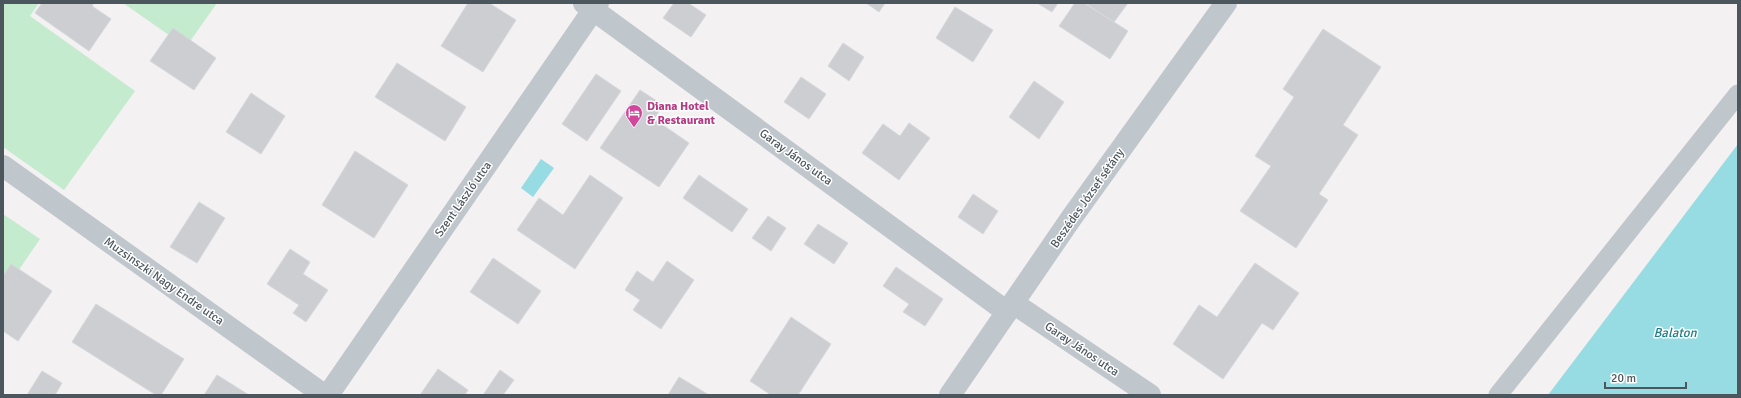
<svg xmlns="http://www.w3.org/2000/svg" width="1741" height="398" font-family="Signika,sans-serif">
  <rect width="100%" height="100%" fill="#f3f1f2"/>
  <g fill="#c5ebcf">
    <polygon points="3,3 39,3 30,16 135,91 64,190 3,147"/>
    <polygon points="123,3 217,3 186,47"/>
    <polygon points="3,214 40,239 3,293"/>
  </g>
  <g fill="#97dce3">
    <polygon points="1738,144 1738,395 1548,395"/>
    <polygon points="541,159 554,168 533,197 521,188"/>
  </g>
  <g fill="#ccced2" stroke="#d6d8dc">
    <polygon points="42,3 94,3 92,6 111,19 89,51 35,13"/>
    <polygon points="468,3 489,3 516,20 483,72 441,46"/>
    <polygon points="674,3 688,3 706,15 691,37 663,18"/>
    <polygon points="866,3 885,3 879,12"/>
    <polygon points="1037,3 1058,3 1052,12"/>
    <polygon points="1075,3 1084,3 1128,31 1110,59 1059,26"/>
    <polygon points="1085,3 1128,3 1114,22"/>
    <polygon points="955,7 993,30 973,62 936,38"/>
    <polygon points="173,28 216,58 194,90 150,61"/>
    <polygon points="1323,29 1381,67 1343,125 1358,135 1319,194 1328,200 1296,248 1240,211 1271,166 1255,156 1294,97 1283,89"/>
    <polygon points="843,43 864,57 849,81 828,66"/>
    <polygon points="397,63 466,107 445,141 375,97"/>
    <polygon points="596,74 621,91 587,141 562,124"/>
    <polygon points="801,77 826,94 809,119 784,102"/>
    <polygon points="1034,81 1064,102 1039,139 1009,117"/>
    <polygon points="640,90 663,105 654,119 689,143 659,187 600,148"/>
    <polygon points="251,93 285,116 261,154 226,132"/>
    <polygon points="909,123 930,138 899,180 862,153 883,124 900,136"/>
    <polygon points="355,151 408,185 374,238 322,205"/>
    <polygon points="590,175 623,198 575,269 517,230 539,198 563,215"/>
    <polygon points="699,175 748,209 732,232 683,198"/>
    <polygon points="973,194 998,211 983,234 958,217"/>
    <polygon points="199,202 225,218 197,263 170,247"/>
    <polygon points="768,216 786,228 771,251 752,238"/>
    <polygon points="818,224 848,243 834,264 804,244"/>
    <polygon points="290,249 310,262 303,274 328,290 306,322 293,313 299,305 267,284"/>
    <polygon points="493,258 541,291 518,324 470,292"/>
    <polygon points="667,261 694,280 661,329 633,310 640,300 625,290 637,271 653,282"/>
    <polygon points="1255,263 1299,293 1273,330 1262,323 1223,379 1173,344 1199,305 1217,317"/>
    <polygon points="11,264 52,291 18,341 3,331 3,276"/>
    <polygon points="896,267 943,299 925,326 903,312 909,304 883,286"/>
    <polygon points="96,304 184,359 161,395 156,395 72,342"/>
    <polygon points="791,317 831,344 798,395 771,395 750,381"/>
    <polygon points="438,369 468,390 465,395 420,395"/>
    <polygon points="500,370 514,380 503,395 483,395"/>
    <polygon points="42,371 62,383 55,395 27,395"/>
    <polygon points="217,375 249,395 204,395"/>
    <polygon points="679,377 709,395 668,395"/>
  </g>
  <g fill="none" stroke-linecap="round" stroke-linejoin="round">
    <polyline stroke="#bfc7cc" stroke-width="19" points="1498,395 1738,94"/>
    <g stroke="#bfc7cc" stroke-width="22">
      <polyline points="584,3 1007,312"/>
      <polyline points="3,166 324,395"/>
      <polyline points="1013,303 1150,395"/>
      <polyline points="328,395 598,3"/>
      <polyline points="950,395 1072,217 1226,3"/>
    </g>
  </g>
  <defs>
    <symbol id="hotel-pin" viewBox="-11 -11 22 30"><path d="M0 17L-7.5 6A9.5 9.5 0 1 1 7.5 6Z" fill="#d1479c" stroke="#fff"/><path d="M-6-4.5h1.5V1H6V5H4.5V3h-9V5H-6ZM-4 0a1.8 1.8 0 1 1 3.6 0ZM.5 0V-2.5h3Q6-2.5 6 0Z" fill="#fff"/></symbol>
  </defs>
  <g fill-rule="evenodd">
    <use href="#hotel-pin" x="624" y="103" width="20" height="27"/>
  </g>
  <g text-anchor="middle" stroke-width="3" stroke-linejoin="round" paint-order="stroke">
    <g font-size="12" font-weight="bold" fill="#b23c85" stroke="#fff" text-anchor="start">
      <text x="647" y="110">Diana Hotel<tspan x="647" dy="14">&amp; Restaurant</tspan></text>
    </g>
    <g font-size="12" fill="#4b565d" stroke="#fff">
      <text transform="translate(796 157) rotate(36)" y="4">Garay János utca</text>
      <text transform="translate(1087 198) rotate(-55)" y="4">Beszédes József sétány</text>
      <text transform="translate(463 199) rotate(-55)" y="4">Szent László utca</text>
      <text transform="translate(164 281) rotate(35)" y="4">Muzsinszki Nagy Endre utca</text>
      <text transform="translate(1082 349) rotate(34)" y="4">Garay János utca</text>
    </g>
    <g font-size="13" font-style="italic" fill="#1b7f89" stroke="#fff">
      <text x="1675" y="337">Balaton</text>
    </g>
  </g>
  <rect width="1741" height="398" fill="none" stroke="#4b565d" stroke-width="8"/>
  <path d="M1605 382v6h81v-6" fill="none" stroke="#4b565d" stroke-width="2"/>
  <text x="1611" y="382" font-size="12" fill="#4b565d" stroke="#ffffff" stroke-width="3" paint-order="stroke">20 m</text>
</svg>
